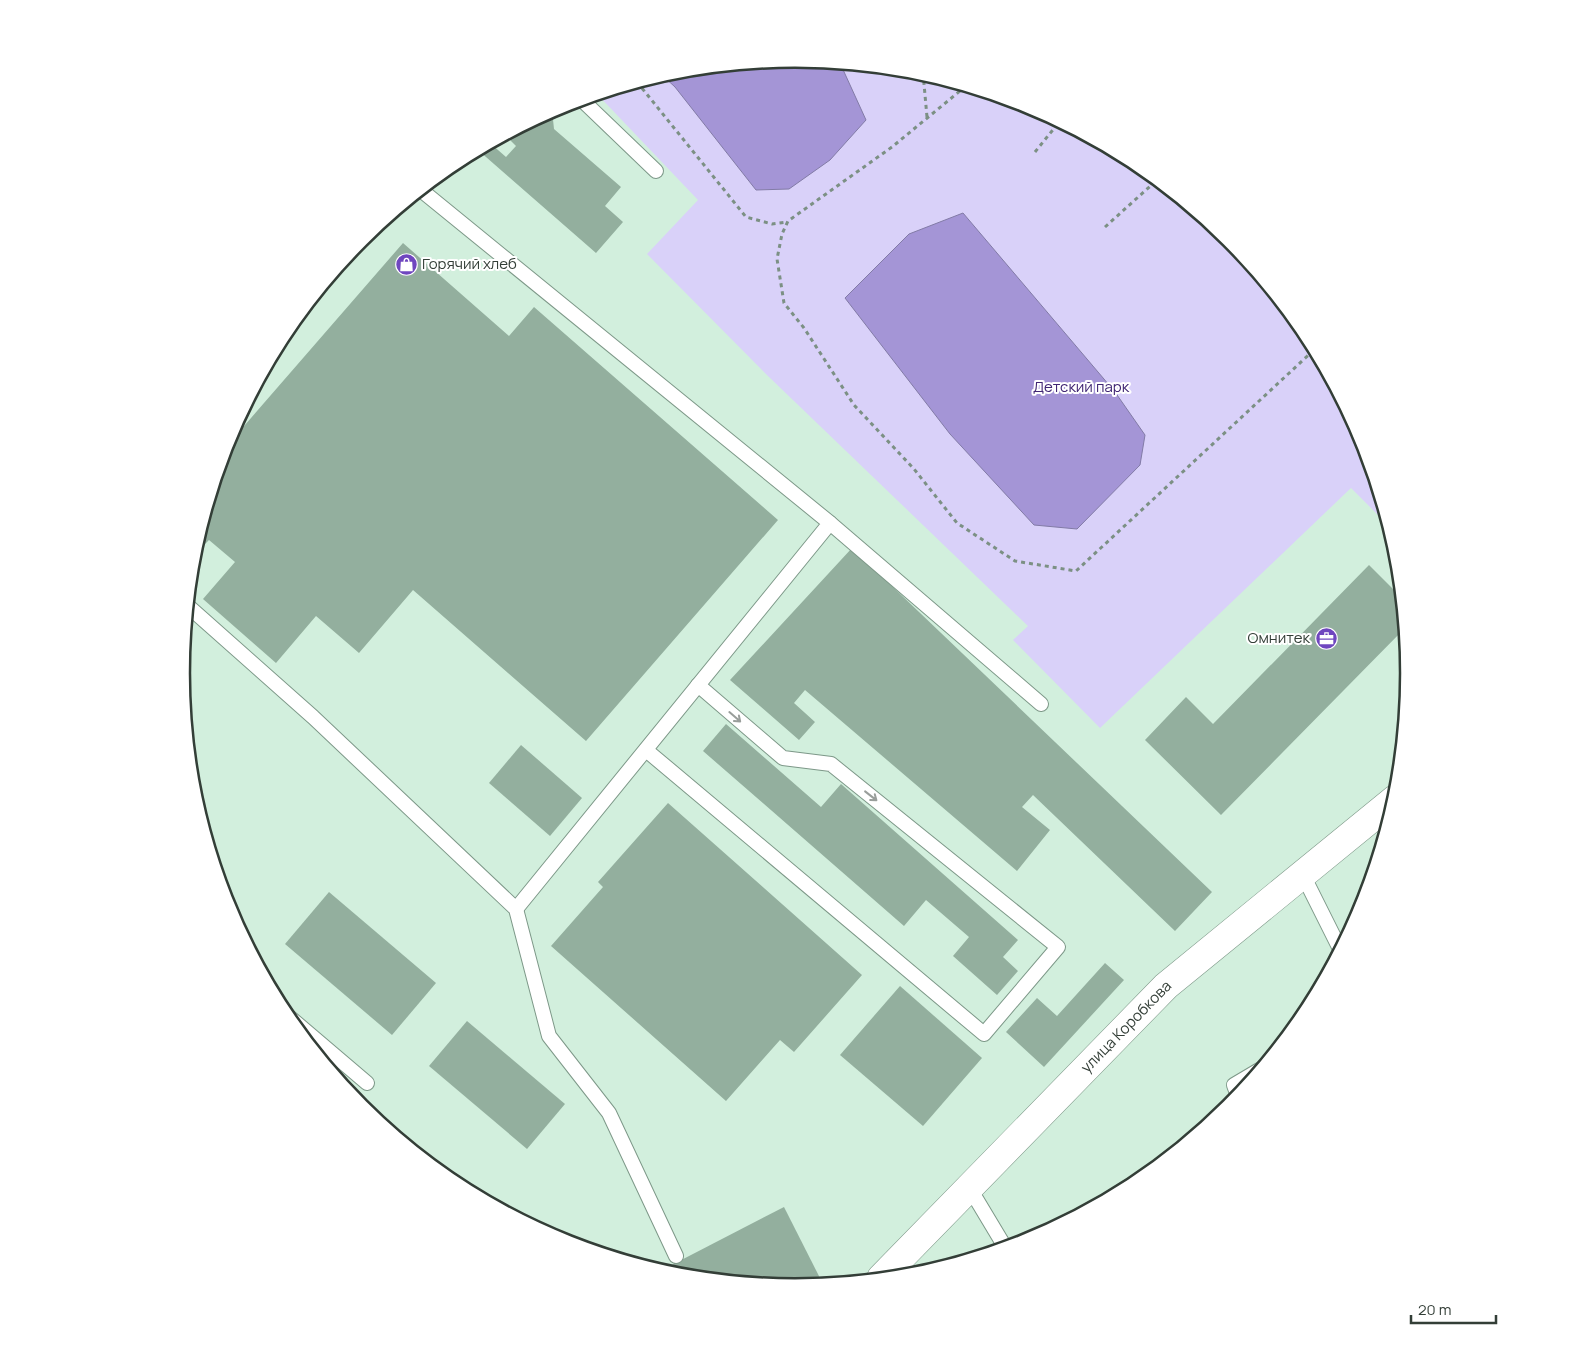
<svg xmlns="http://www.w3.org/2000/svg" width="1591" height="1345" font-family="Manrope,sans-serif">
  <rect width="100%" height="100%" fill="#d2efdd"/>
  <polygon fill="#d9d1f9" points="795,59 916,71 1031,106 1137,162 1230,239 1306,332 1363,438 1390,527 1351,488 1100,728 1013,640 1028,626 768,376 647,254 698,200 597,94 676,70"/>
  <g fill="#a495d6" stroke="#827ba6">
    <polygon points="795,59 840,63 866,120 830,160 789,189 756,190 675,87 662,75 676,70"/>
    <polygon points="963,213 1115,392 1145,435 1140,465 1077,529 1034,525 950,434 845,298 909,234"/>
  </g>
  <g fill="#93af9e">
    <polygon points="552,110 554,129 621,187 605,206 623,222 596,253 478,150 490,143 506,157 516,146 505,135"/>
    <polygon points="403,243 509,336 534,307 778,520 586,741 413,590 359,653 316,616 276,663 203,599 235,562 209,540 203,546 197,541 225,448"/>
    <polygon points="852,548 1212,892 1175,931 1033,795 1022,807 1050,830 1017,871 805,690 794,703 815,722 799,740 730,680"/>
    <polygon points="1369,565 1402,598 1405,628 1221,815 1145,740 1186,697 1213,724"/>
    <polygon points="726,724 821,807 841,784 1018,940 1003,957 1018,971 997,995 953,956 969,937 926,900 904,926 703,751"/>
    <polygon points="521,745 582,798 550,836 489,783"/>
    <polygon points="668,803 862,975 794,1052 780,1040 726,1101 551,946 603,887 598,882"/>
    <polygon points="329,892 436,983 392,1035 285,944"/>
    <polygon points="1105,963 1124,980 1044,1067 1006,1032 1037,998 1057,1016"/>
    <polygon points="900,986 982,1058 923,1126 840,1055"/>
    <polygon points="467,1021 565,1104 527,1149 429,1066"/>
    <polygon points="784,1207 823,1284 795,1286 675,1274 662,1270"/>
  </g>
  <g fill="none" stroke-linecap="round" stroke-linejoin="round">
    <defs>
      <g id="service">
        <polyline points="581,99 656,171"/>
        <polyline points="421,190 830,523 516,909"/>
        <polyline points="830,523 1041,704"/>
        <polyline points="188,606 313,717 516,909 549,1036 609,1113 676,1256"/>
        <polyline points="646,750 984,1034 1058,947 831,764 783,758 698,685"/>
        <polyline points="1303,875 1340,949"/>
        <polyline points="287,1015 367,1083"/>
        <polyline points="1238,1096 1234,1085 1261,1069"/>
        <polyline points="969,1187 1005,1247"/>
      </g>
      <g id="minor">
        <path id="s1" d="M881,1278L1166,986L1395,799"/>
      </g>
    </defs>
    <use href="#service" stroke="#7d9888" stroke-width="16"/>
    <use href="#minor" stroke="#7d9888" stroke-width="29"/>
    <g stroke="#7c9084" stroke-width="3" stroke-dasharray="4 4" stroke-linecap="butt">
      <polyline points="923,73 927,117"/>
      <polyline points="637,82 746,217 772,224 787,222"/>
      <polyline points="966,86 892,147 788,221 782,234 777,259 784,303 804,328 854,405 914,469 957,523 1015,561 1076,571 1315,349"/>
      <polyline points="1035,152 1060,121"/>
      <polyline points="1130,159 1157,180 1261,276"/>
      <polyline points="1105,227 1157,180"/>
    </g>
    <use href="#service" stroke="#fff" stroke-width="14"/>
    <use href="#minor" stroke="#fff" stroke-width="28"/>
  </g>
  <defs><path id="oneway-shaft" d="M-6 0H5M1.5-3L5.5 0L1.5 3" fill="none" stroke-width="1.6" stroke-linecap="round" stroke-linejoin="round" transform="scale(1.25)"/></defs>
  <g stroke="#999e9b">
    <use href="#oneway-shaft" transform="translate(735 717) rotate(41)"/>
    <use href="#oneway-shaft" transform="translate(871 796) rotate(38)"/>
  </g>
  <defs>
    <symbol id="shop-disc" viewBox="-11 -11 22 22"><circle r="9.5" fill="#6f46bf" stroke="#fff"/><path d="M-5-2.5h2.3a2.7 3.5 0 0 1 5.4 0H5L5.5 6h-11ZM-1.5-2.5h3a1.5 2.3 0 0 0-3 0Z" fill="#fff"/></symbol>
    <symbol id="office-disc" viewBox="-11 -11 22 22"><circle r="9.5" fill="#6f46bf" stroke="#fff"/><path d="M-6-3h4V-5.5h4V-3h4V5H-6ZM-1-4.5V-3h2v-1.5ZM-6 0V1H6V0Z" fill="#fff"/></symbol>
  </defs>
  <g fill-rule="evenodd">
    <use href="#shop-disc" x="394" y="252" width="25" height="25"/>
    <use href="#office-disc" x="1314" y="626" width="25" height="25"/>
  </g>
  <g text-anchor="middle" stroke-width="4" stroke-linejoin="round" paint-order="stroke">
    <g font-size="15" fill="#333e37" stroke="#fff" text-anchor="start">
      <text x="422" y="269">Горячий хлеб</text>
      <text x="1310" y="643" text-anchor="end">Омнитек</text>
    </g>
    <g font-size="15" fill="#402673" stroke="#fff">
      <text x="1081" y="392">Детский парк</text>
    </g>
    <g font-size="15" fill="#333e37" stroke="#fff">
      <text dy="5" stroke="none"><textPath href="#s1" startOffset="351">улица Коробкова</textPath></text>
    </g>
  </g>
  <path d="M0 0H1591V1345H0ZM190 673a605 605 0 1 1 1210 0a605 605 0 1 1-1210 0Z" fill="#fff" fill-rule="evenodd"/>
  <path fill="none" stroke="#333e37" stroke-width="2.5" d="M190 673a605 605 0 1 1 1210 0a605 605 0 1 1-1210 0Z"/>
  <path d="M1411 1315v8h85v-8" fill="none" stroke="#333e37" stroke-width="2.5"/>
  <text x="1418" y="1315" font-size="15" fill="#333e37" stroke="#ffffff" stroke-width="4" paint-order="stroke">20 m</text>
</svg>
